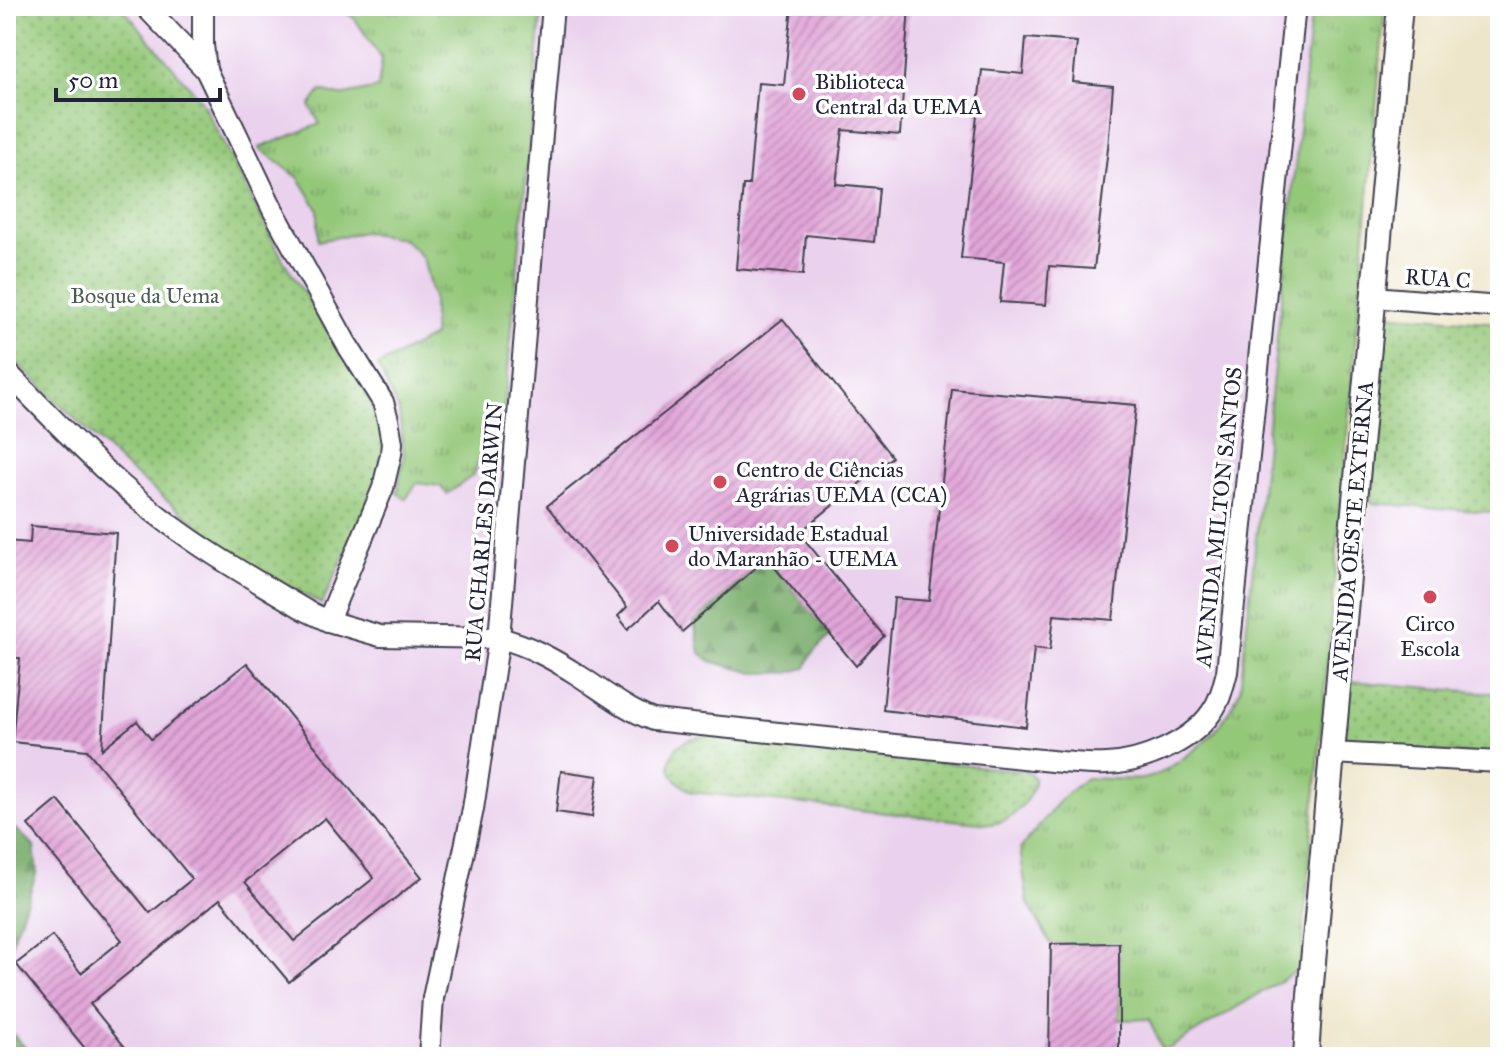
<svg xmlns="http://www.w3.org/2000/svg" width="1506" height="1063" font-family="'IM FELL Great Primer',serif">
  <defs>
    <pattern id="grass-tufts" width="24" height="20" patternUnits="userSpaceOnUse" patternTransform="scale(2)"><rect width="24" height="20" fill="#94c879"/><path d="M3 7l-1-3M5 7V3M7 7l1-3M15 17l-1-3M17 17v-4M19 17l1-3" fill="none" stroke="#78a264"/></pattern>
    <pattern id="forest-firs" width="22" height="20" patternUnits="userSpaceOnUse" patternTransform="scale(2)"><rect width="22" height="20" fill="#77ac69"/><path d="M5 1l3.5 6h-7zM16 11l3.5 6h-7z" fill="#618c58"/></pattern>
    <pattern id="park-dots" width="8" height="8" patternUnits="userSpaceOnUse" patternTransform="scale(2)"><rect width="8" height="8" fill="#94c879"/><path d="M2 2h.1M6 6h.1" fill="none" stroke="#78a264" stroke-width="1.8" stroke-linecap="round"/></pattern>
    <pattern id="building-hatch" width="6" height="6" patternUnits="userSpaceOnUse" patternTransform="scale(2)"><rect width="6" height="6" fill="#e2a6d9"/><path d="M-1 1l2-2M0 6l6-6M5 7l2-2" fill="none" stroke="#b787b1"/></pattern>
  </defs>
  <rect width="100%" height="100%" fill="#fff"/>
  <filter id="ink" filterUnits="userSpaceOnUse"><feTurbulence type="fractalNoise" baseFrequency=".0125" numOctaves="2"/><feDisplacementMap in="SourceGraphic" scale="16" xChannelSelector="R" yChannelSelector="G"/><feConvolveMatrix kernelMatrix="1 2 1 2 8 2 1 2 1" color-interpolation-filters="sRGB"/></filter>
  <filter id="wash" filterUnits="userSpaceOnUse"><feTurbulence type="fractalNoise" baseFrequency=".006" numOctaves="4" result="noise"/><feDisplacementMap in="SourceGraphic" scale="32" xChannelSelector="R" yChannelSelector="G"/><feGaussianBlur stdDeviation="1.8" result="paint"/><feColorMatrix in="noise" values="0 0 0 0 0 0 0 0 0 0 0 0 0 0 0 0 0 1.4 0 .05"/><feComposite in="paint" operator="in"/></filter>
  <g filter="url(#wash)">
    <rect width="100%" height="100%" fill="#eee6ca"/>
    <g fill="#ead1ed">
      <polygon points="6,6 1384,6 1292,1057 34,1057 6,1027 6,959 37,872 34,846 17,829 6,837"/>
      <polygon points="1371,503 1500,513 1500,694 1350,681"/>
    </g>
    <g fill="url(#grass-tufts)" stroke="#5b755a" stroke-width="2">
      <polygon points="337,6 542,6 503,422 488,422 482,433 480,458 472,476 447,494 440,486 417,483 406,499 397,493 404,457 399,411 378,366 433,336 433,298 423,258 404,239 363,232 318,241 318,209 299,178 259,148 320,124 310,106 321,91 340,96 378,88 382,59 355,19"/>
      <path d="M1312,6H1385L1300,969L1163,1052L1149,1019L1119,1020V944H1051L1028,903L1020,849L1062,798L1086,778C1104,778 1123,781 1142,779C1163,777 1204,744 1218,728C1227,716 1233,704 1240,690Z"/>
    </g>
    <g fill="url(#forest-firs)" stroke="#4c6752" stroke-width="2">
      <polygon points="767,558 831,635 811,655 806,668 788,673 754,673 710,661 700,653 694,621"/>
      <polygon points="16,829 34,846 37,872 6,959 6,837"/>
      <polygon points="6,1027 34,1057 6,1057"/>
    </g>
    <g fill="url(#park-dots)" stroke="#5b755a" stroke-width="2">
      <polygon points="6,6 121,6 201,100 282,258 367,395 383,433 384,469 322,604 247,563 125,467 6,352"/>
      <polygon points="1385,314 1500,323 1500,513 1371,503"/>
      <polygon points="1350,681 1500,694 1500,756 1343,745"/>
      <path d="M710,735L1028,772L1034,778C1036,792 1016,816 1003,821C999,823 994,823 989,824L691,792C685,787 676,782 672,774C665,759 676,744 690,739C696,737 704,737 710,735Z"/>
    </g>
    <g id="blocks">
      <g fill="url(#building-hatch)" fill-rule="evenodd">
        <polygon points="792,6 909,6 900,135 843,130 836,184 879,188 874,242 806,235 803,275 736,269 743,185 749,185 758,83 784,85"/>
        <polygon points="1026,38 1077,42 1073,82 1113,86 1108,148 1094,269 1049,266 1046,305 1000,302 1004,262 961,258 982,70 1023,74"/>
        <polygon points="783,319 892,457 799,533 884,636 856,666 767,558 682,632 659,601 628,629 618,616 627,607 547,506"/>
        <polygon points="952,389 1136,405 1113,620 1054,615 1050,650 1034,648 1026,727 883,710 894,598 929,601"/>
        <path d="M31,526L116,533L102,749L137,721L151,739L247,663L422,877L289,982L220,899L90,1004L133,1057H92L16,964L52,936L81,973L122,940L28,825L58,800L150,913L192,879L87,750L12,742L20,658H6V541L30,543ZM325,818L374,878L294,941L245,882Z"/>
        <polygon points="561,771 598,776 592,817 556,812"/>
        <polygon points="1119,943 1119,1053 1049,1053 1051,944"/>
      </g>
    </g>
  </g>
  <g filter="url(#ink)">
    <use href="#blocks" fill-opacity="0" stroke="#413f50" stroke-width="2"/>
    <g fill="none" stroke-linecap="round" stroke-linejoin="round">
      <defs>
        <g id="minor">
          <polyline points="145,6 206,70"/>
          <polyline points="203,6 203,45 206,70 273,210 346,343 383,402 388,420 392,443 391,454 383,488 328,621"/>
          <polyline points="1373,297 1500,307"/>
          <path d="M6,371C61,427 117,488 182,533C222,562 265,586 307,611L328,621L380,636L499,638C528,645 553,659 578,675C603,691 625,709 653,720L1061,762C1076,763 1091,765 1106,764C1141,763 1190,743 1211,713C1220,701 1223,687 1227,672L1295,6"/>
          <polyline points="1332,753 1500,762"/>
          <polyline points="429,1057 433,998 473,809 499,638 553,6"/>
        </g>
        <polyline id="tertiary" points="1306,1057 1310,995 1400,6"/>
      </defs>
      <use href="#minor" stroke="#413f50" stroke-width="24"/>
      <use href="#tertiary" stroke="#413f50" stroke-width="28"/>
      <use href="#minor" stroke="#fff" stroke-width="20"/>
      <use href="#tertiary" stroke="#fff" stroke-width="24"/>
    </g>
  </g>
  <g fill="#d1495b" stroke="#fff" stroke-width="3">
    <circle cx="799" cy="94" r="8"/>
    <circle cx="720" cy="482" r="8"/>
    <circle cx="672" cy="546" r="8"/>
    <circle cx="1430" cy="597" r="8"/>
  </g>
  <g text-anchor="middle" stroke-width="7" stroke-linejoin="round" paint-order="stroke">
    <g font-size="22" fill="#22223b" stroke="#fff" text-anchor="start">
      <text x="815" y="89">Biblioteca<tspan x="815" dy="25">Central da UEMA</tspan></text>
      <text x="736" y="477">Centro de Ciências<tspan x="736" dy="25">Agrárias UEMA (CCA)</tspan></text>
      <text x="688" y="541">Universidade Estadual<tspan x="688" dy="25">do Maranhão - UEMA</tspan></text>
      <text x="1430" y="631" text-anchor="middle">Circo<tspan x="1430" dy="25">Escola</tspan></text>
    </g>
    <g font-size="22" fill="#22223b" stroke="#fff">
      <text transform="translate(1438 278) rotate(4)" y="8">RUA C</text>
      <text transform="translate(1218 517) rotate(-84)" y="8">AVENIDA MILTON SANTOS</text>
      <text transform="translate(1352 531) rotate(-85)" y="8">AVENIDA OESTE EXTERNA</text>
      <text transform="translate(483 532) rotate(-85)" y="8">RUA CHARLES DARWIN</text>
    </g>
    <g font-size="22" fill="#4a5c51" stroke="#fff">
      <text x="145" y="303">Bosque da Uema</text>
    </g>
  </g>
  <rect width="1506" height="1063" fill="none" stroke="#fff" stroke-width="32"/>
  <path d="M56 88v12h164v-12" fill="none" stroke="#22223b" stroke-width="4"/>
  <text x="68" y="88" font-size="24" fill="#22223b" stroke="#ffffff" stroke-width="6" paint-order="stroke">50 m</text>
</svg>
